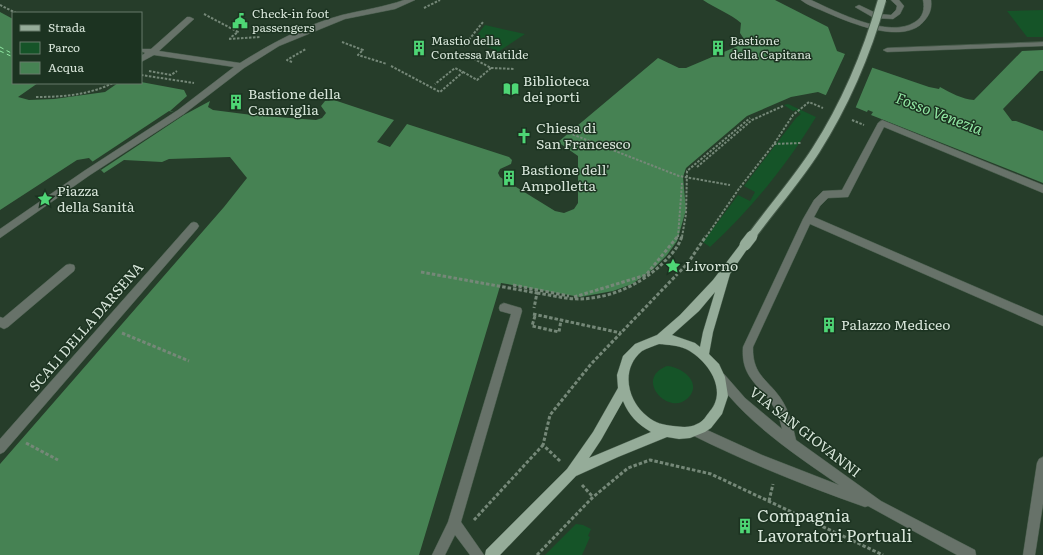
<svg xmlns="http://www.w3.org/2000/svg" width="1043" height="555" font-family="Literata,serif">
  <rect width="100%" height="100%" fill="#263d2a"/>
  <g fill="#155428">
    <polygon points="1043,10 1043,37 1027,37 1007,11"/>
    <polygon points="485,25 525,34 498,52 474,39"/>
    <path d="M788,104L816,117C787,165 751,209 710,247L703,242L738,195L750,201L755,192L744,186L796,118L801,114L796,110L793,111L784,105Z"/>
    <path d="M667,366C682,367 703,383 688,398C669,417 633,379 667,366Z"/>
    <polygon points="576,524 583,525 591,529 588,536 590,537 582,555 545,555"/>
  </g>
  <path fill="#468253" d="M703,0H775L828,27L837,51L845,54L844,58L929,87L939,89L940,87C951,93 962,99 974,100L1022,51L1043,50V71H1040L1003,109L1012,121H1016L1043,131V183L871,115L873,112L868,110L867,112L818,92L791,97L747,116L686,168L683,177L686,210L677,241L667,255L653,269L632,284L613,291L580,297L501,283L419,555H0V464L224,207L247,178L230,157L169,159L162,162L124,160L104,173L89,158L77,160L0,210V12L13,19V83H38L18,97L29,100L54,99L105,92L118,83L141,82L184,90L187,96L170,111L184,115L210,101L208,107L213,110L252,115L316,120L322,118L326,113L321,106L325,101L334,100L394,120L377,142L390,147L407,124L509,157L512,160L511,164L500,169L498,173L500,177L555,211L564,213L574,209L578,203V156L558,142L658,58L679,68H686L738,46L743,42L744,39L740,33L741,23C731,14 715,8 703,0Z"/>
  <g fill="#263d2a">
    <polygon points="846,52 847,56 873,66 855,109 825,97"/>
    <polygon points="169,111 184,115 101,170 92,162"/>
  </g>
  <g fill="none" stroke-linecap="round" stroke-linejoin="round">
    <g stroke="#91e7a3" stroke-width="1" stroke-dasharray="4 3.5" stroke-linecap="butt">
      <polyline points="0,47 13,54"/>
      <polyline points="0,51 13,57"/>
    </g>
    <defs>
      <g id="minor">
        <path d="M404,0H415L395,9L345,19L279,46L244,68L184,114L90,175L0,238V229L84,171L178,110L234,67L154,55L141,62V56L145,53L141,51L142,49H151L187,17H190L194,19L159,51L240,63C272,43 305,25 342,15C363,10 384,7 404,0Z"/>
        <path d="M801,0H811C837,12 889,39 915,22C923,17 925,9 923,0H931C932,8 930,14 925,20C905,47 848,22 823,11C816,8 807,5 801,0Z"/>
        <polygon points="891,0 899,0 904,6 900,14 893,19 874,18 855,7 859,5 878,14 891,15 896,10 897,6"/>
        <polygon points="1043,42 1043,46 887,52 883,50 887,48"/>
        <path d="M882,120L1043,185V193L884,127L848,197L828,198L820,206L814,217L1043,316V326L810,224L753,347C752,377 770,380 783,402C790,414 793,427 796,440L881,501L975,550L976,555H957L868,506L865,507C806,486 748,463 692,435L690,431L692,427L696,425L762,455L839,485C800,458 759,431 728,395C723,390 717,384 714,378L716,374L720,373L724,374L745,398L782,429C780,420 777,411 771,403C756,382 741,376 743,347L803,219L814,200L823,191L842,190L878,123Z"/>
        <polygon points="194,222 197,223 199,226 197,229 4,452 0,454 0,439 191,223"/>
        <polygon points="70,264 74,265 75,268 74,271 8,327 4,329 0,327 0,317 3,318 66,265"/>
        <polygon points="504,303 521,308 522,311 461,522 484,555 470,555 455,535 445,555 432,555 448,522 511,314 500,311 499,308 500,305"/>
        <polygon points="1043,457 1043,504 1035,555 1023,555 1037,463 1039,459"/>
      </g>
      <path id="major" d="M745,241L748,242L750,245L730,274L713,332L709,354L719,364L725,377L728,396L722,414L711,428L705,432L690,438L679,439L667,437L618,457L576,476L500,555H485L486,550L567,469L593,432L618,388L617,375L623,356L635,344L657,335L680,315L713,280L742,242ZM715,292L703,332L700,347L695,343L672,335L699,311ZM659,344C669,345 677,345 686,349C708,360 728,390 710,411C706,416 703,422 697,424C690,428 681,427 673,426C664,425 655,423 648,417C627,401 620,369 642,351C647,348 654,346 659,344ZM623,401C629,416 638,424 651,432L589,458L601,440Z"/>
    </defs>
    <use href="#minor" stroke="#465b4a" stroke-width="1"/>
    <use href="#major" stroke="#465b4a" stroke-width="1"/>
    <g stroke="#758878" stroke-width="2" stroke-dasharray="2.5 1.5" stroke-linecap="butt">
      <polyline points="0,5 16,13"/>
      <polyline points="424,8 440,0"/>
      <polyline points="204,14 238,32 230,38"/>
      <polyline points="229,39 260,37"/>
      <polyline points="342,42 363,50 358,55 387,64"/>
      <polyline points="464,46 483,22"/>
      <polyline points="292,62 287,60 306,49"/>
      <polyline points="391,66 440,92 463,72 455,68 435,84"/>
      <polyline points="491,68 515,69"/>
      <polyline points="149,71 171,75 177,71"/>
      <polyline points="463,72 477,80 491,68 465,54"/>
      <polyline points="141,75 194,83"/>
      <path d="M36,97C62,97 89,95 113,83"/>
      <polyline points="852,120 864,125"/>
      <polyline points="569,133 679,176 730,185"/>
      <polyline points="774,144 801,143"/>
      <polyline points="697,167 752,120 783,106"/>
      <polyline points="678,237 682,183"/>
      <polyline points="682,237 686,214 687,171 750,118"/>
      <polyline points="706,237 738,190 774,144 793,115 809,102 823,108"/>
    </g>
    <g stroke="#758878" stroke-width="3" stroke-dasharray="3.5 2" stroke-linecap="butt">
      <polyline points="421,272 537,293 534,308"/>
      <polyline points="513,285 569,296"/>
      <path d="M537,293C551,295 565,299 580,299C612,298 642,284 665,261C672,254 679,246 682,236"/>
      <polyline points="574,297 646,275 678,236"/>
      <polyline points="533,314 621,333"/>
      <polyline points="535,316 532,326 559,332 561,320"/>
      <polyline points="122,333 189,361"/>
      <polyline points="26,443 58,460"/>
      <polyline points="560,461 543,445 550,415 591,364 688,263 706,236"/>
      <polyline points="582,485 593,497"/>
      <polyline points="769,501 773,484"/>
      <polyline points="474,520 543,445"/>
      <polyline points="537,555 593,497 628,468 650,460 711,474 883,555"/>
    </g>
    <use href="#minor" fill="#677269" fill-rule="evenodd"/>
    <use href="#major" fill="#95ac99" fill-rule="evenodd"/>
    <defs>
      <path id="major-bridge-far1" d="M751,237C772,208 797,180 816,150C846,103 867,53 882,0"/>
      <polyline id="major-bridge" points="745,245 752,236"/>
    </defs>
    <use href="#major-bridge-far1" stroke="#465b4a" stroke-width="10" stroke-linecap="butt"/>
    <use href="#major-bridge" stroke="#465b4a" stroke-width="12" stroke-linecap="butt"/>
    <use href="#major-bridge-far1" stroke="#95ac99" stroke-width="8"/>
    <use href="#major-bridge" stroke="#95ac99" stroke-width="11"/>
  </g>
  <defs>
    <symbol id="civic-bare" viewBox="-9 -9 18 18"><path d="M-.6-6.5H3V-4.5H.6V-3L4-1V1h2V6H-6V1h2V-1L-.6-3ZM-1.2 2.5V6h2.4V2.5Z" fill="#4ed675" stroke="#1c3321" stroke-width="2.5" paint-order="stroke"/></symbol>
    <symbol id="building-bare" viewBox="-9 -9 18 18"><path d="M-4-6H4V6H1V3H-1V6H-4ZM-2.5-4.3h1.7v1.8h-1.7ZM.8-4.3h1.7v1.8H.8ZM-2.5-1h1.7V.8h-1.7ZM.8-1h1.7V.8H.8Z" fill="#4ed675" stroke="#1c3321" stroke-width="2.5" paint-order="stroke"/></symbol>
    <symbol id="library-bare" viewBox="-9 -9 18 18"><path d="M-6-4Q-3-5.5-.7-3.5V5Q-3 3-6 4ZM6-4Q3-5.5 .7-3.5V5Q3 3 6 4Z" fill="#4ed675" stroke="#1c3321" stroke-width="2.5" paint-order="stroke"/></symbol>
    <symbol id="church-bare" viewBox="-9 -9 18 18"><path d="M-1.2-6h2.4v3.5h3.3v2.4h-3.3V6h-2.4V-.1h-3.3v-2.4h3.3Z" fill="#4ed675" stroke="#1c3321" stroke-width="2.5" paint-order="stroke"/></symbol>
    <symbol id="sight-bare" viewBox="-9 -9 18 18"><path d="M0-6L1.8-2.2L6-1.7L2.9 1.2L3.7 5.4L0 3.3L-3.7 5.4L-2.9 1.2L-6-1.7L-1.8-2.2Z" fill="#4ed675" stroke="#1c3321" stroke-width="2.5" paint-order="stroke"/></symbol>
  </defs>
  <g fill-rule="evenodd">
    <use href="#civic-bare" x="229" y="10" width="22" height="22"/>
    <use href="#building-bare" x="408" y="37" width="22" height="22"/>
    <use href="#building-bare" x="707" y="37" width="22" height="22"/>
    <use href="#library-bare" x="500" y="78" width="22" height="22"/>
    <use href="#building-bare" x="225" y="91" width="22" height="22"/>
    <use href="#church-bare" x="513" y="125" width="22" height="22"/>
    <use href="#building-bare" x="498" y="167" width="22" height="22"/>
    <use href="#sight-bare" x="34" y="188" width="22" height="22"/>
    <use href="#sight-bare" x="662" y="255" width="22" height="22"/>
    <use href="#building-bare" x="818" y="314" width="22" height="22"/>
    <use href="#building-bare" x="734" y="515" width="22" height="22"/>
  </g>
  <g text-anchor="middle" stroke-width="3" stroke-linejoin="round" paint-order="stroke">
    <g font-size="12" fill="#d7e5d9" stroke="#1c3321" text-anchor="start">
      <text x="252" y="18">Check-in foot<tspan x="252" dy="14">passengers</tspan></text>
      <text x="431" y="45">Mastio della<tspan x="431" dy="14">Contessa Matilde</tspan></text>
      <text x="730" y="45">Bastione<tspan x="730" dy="14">della Capitana</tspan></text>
    </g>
    <g font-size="14" fill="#d7e5d9" stroke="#1c3321" text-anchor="start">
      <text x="523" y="86">Biblioteca<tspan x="523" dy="16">dei porti</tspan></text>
      <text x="248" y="99">Bastione della<tspan x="248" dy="16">Canaviglia</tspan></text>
      <text x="536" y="133">Chiesa di<tspan x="536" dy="16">San Francesco</tspan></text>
      <text x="521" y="175">Bastione dell'<tspan x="521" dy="16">Ampolletta</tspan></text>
      <text x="57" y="196">Piazza<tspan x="57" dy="16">della Sanità</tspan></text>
      <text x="685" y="271">Livorno</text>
      <text x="841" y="330">Palazzo Mediceo</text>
    </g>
    <g font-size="14" fill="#d7e5d9" stroke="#1c3321">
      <text transform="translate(86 327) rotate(-49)" y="5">SCALI DELLA DARSENA</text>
      <text transform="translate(805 432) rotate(38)" y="5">VIA SAN GIOVANNI</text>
    </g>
    <g font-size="15" font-style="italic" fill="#91e7a3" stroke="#1c3321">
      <text transform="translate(939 114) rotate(21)" y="5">Fosso Venezia</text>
    </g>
    <g font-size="17" fill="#d7e5d9" stroke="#1c3321" text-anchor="start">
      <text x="757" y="522">Compagnia<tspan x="757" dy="20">Lavoratori Portuali</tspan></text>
    </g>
  </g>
  <rect x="12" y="12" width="130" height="72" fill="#1c3321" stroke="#677a6b"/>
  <rect x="20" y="25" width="20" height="6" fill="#95ac99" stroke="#677a6b"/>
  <text x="48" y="32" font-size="12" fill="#d7e5d9">Strada</text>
  <rect x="20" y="42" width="20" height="12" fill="#155428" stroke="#677a6b"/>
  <text x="48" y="52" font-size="12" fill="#d7e5d9">Parco</text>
  <rect x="20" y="62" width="20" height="12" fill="#468253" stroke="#677a6b"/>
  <text x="48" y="72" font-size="12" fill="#d7e5d9">Acqua</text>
</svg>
